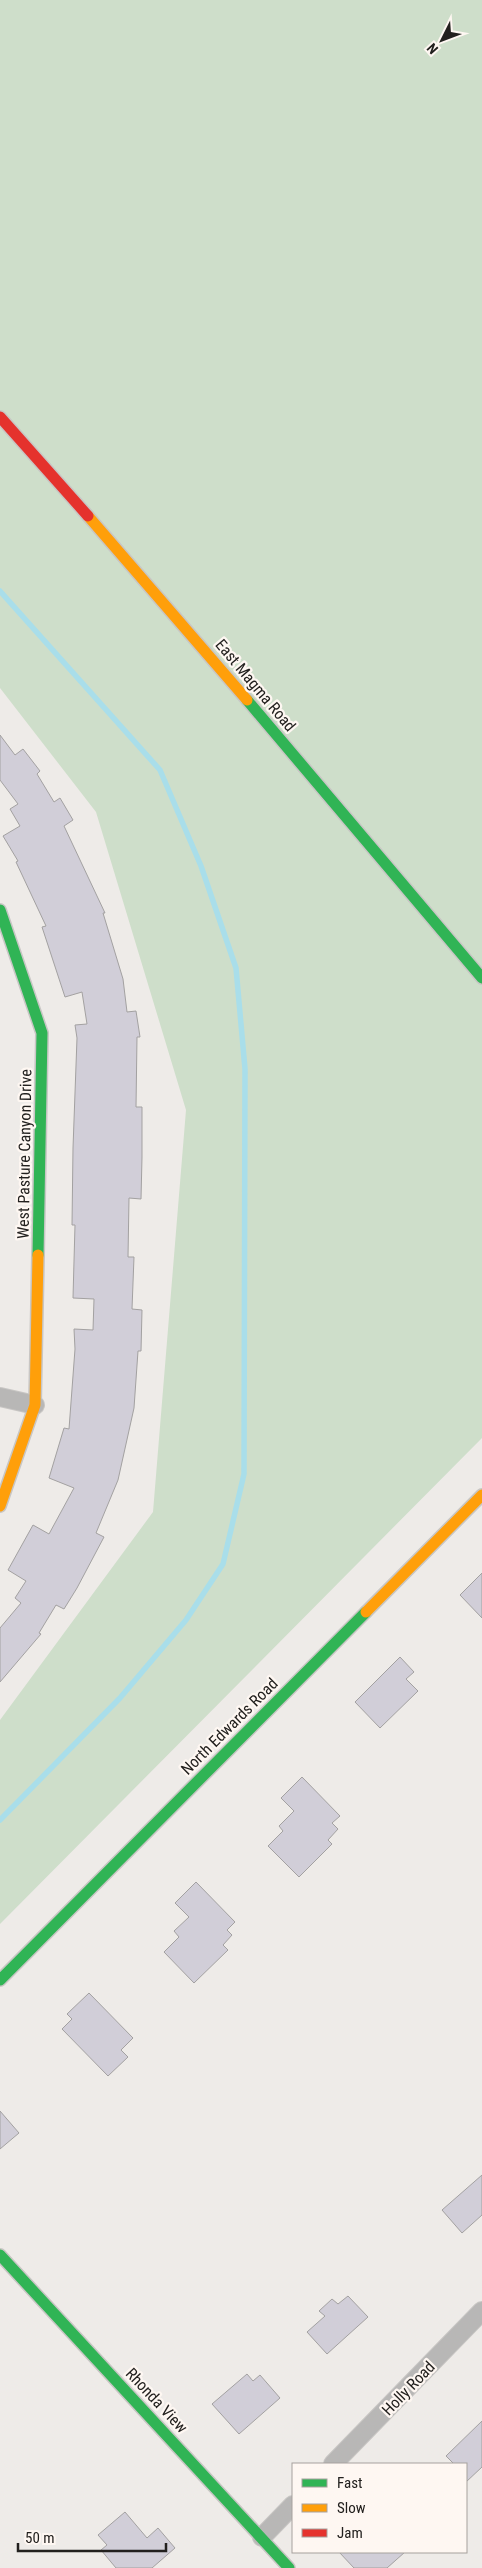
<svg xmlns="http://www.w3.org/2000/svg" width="482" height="2568" font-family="'Roboto Condensed',sans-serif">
  <rect width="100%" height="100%" fill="#eeebe8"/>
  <polygon fill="#cedeca" points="0,0 482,0 482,1438 0,1924 0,1720 153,1512 186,1110 96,812 0,688"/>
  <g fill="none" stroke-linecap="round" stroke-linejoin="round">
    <polyline stroke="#a9deea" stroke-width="5.5" points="0,591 160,770 201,866 236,968 245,1069 244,1474 223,1564 186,1620 120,1698 0,1820"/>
  </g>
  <g fill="#d1ced8" stroke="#a3a1a1">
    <polygon points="0,735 15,755 23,749 40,771 37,774 54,802 60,798 73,820 64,826 105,913 103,913 123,979 127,1012 136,1011 140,1037 137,1037 136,1107 142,1107 142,1157 141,1199 129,1198 128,1257 134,1257 132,1309 142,1310 141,1351 138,1351 134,1408 118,1480 96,1533 104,1537 77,1588 64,1609 56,1605 39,1633 41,1634 0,1682 0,1628 21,1603 15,1598 26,1581 8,1570 33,1525 49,1534 74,1488 49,1478 64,1428 69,1429 75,1349 74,1329 93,1330 94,1299 73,1298 75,1225 72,1225 73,1148 77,1038 75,1025 87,1024 82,992 65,997 42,927 46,926 16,862 18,861 3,836 20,826 10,809 18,804 0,780"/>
    <polygon points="482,1573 482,1618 460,1595"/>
    <polygon points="400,1657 414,1672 406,1679 418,1691 380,1728 355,1702"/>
    <polygon points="302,1777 340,1816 332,1823 338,1829 328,1840 332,1844 299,1877 268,1846 283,1831 279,1826 294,1811 281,1798"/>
    <polygon points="196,1882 235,1922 227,1930 232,1935 223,1945 228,1950 194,1983 164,1952 179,1937 174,1931 189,1917 175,1903"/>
    <polygon points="89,1993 133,2038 121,2050 128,2057 108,2076 62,2029 72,2019 67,2014"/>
    <polygon points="0,2111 19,2133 0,2149"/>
    <polygon points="482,2175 482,2215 462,2233 442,2210"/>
    <polygon points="348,2296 368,2317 327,2354 307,2332 325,2316 319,2311 332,2299 338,2304"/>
    <polygon points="247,2374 253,2381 260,2375 280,2398 239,2434 212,2404"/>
    <polygon points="482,2421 482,2467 466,2482 466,2464 454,2464 446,2456"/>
    <polygon points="125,2512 147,2538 158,2528 175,2548 152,2568 116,2568 101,2550 107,2545 98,2535"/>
    <polygon points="339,2552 405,2552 387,2568 354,2568"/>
  </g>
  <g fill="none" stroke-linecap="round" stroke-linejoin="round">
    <defs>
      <g id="street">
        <polyline points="0,1397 35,1405"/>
        <polyline points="333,2464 482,2311"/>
        <polyline points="262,2537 293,2505"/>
      </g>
      <g id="fast">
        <polyline points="247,700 482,978"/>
        <polyline points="0,910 42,1033 38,1255"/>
        <polyline points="0,1980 366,1612"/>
        <polyline points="0,2255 289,2568"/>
      </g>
      <g id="slow">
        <polyline points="88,516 247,700"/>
        <polyline points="0,1506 35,1405 38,1255"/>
        <polyline points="366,1612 482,1495"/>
      </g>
      <polyline id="jam" points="0,417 88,516"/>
    </defs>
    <use href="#street" stroke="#c8c6c4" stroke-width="20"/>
    <use href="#fast" stroke="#c8c6c4" stroke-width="14"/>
    <use href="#slow" stroke="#c8c6c4" stroke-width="14"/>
    <use href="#jam" stroke="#c8c6c4" stroke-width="14"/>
    <use href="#street" stroke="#b8b7b6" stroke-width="18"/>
    <use href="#fast" stroke="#30b455" stroke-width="11"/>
    <use href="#slow" stroke="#ff9f0a" stroke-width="11"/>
    <use href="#jam" stroke="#e5322d" stroke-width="11"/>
  </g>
  <g text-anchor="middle" stroke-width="4.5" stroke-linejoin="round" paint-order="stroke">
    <g font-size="16" fill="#22201e" stroke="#fef7f2">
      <text transform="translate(256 685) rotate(50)" y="6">East Magma Road</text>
      <text transform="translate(24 1154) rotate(-89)" y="6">West Pasture Canyon Drive</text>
      <text transform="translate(229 1726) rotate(-45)" y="6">North Edwards Road</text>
      <text transform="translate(408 2388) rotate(-46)" y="6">Holly Road</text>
      <text transform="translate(157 2400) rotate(47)" y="6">Rhonda View</text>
    </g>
  </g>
  <rect x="292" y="2463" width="175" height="90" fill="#fef7f2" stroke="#a6a19d"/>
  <rect x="302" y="2479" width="25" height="8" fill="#30b455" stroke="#a6a19d"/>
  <text x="337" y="2488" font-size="15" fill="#22201e">Fast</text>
  <rect x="302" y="2504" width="25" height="8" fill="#ff9f0a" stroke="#a6a19d"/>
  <text x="337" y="2513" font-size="15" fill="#22201e">Slow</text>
  <rect x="302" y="2529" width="25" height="8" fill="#e5322d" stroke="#a6a19d"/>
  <text x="337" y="2538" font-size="15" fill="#22201e">Jam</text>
  <g transform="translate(442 40) rotate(228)" stroke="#fef7f2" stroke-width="4" paint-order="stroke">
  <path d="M0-4L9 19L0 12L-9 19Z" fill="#22201e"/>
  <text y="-8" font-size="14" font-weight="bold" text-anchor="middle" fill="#22201e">N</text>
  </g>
  <path d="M18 2543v8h148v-8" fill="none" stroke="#22201e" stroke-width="2.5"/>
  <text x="25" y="2543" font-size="15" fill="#22201e" stroke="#fef7f2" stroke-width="4" paint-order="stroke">50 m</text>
</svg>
